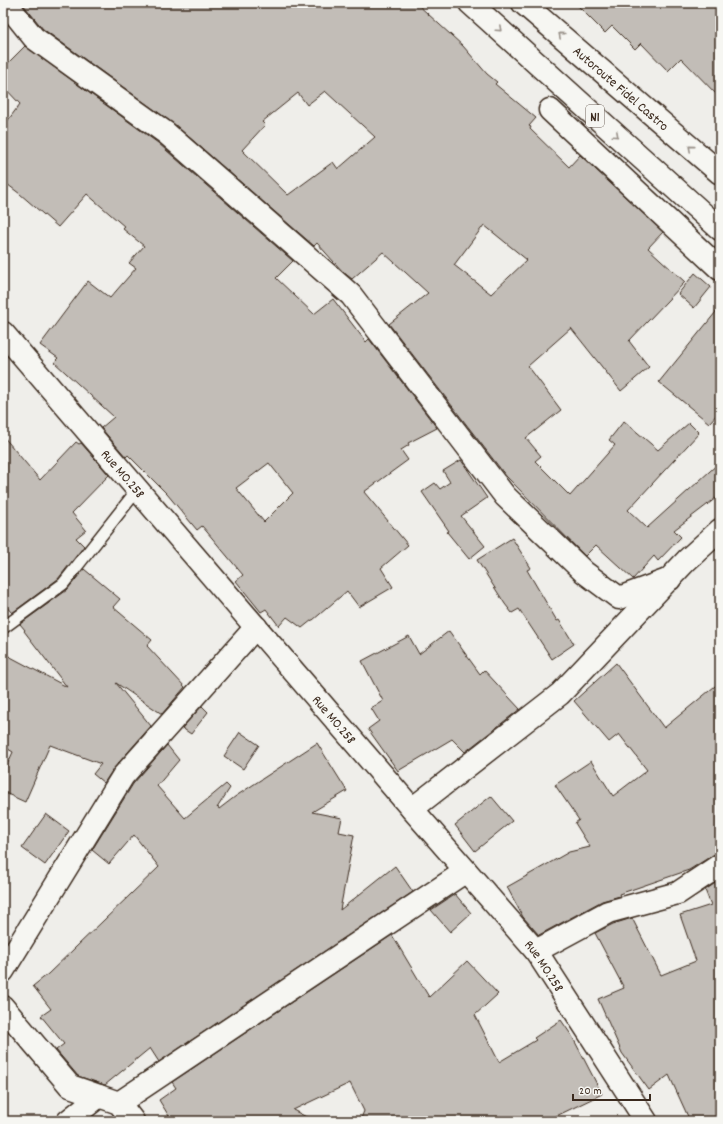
<svg xmlns="http://www.w3.org/2000/svg" width="723" height="1124" font-family="Dekko,sans-serif">
  <rect width="100%" height="100%" fill="#efeeea"/>
  <filter id="ink" filterUnits="userSpaceOnUse"><feTurbulence type="fractalNoise" baseFrequency=".025" numOctaves="2"/><feDisplacementMap in="SourceGraphic" scale="8" xChannelSelector="R" yChannelSelector="G"/><feConvolveMatrix kernelMatrix="1 2 1 2 8 2 1 2 1" color-interpolation-filters="sRGB"/></filter>
  <g filter="url(#ink)">
    <g fill="#c2bdb7" stroke="#3b2a1e" fill-rule="evenodd">
      <path d="M22,3H416L463,46L487,74L497,82L495,84L536,118L529,126L531,127L530,129L569,167L580,155L663,232L648,248L685,282L629,341L649,367L621,391L571,328L528,366L561,410L526,438L541,456L535,461L570,496L615,445L609,440L624,421L658,450L689,423L699,433L628,510L647,528L720,462V495L674,530L681,537L658,561L654,556L633,579L596,545L585,556L506,476L389,324L428,293L383,252L352,279L343,272L317,243L314,246L174,124L43,29ZM325,91L375,137L338,169L333,162L288,195L242,150L265,125L262,122L298,93L307,105ZM484,225L527,260L491,294L454,265Z"/>
      <polygon points="575,3 720,3 720,98 681,58 668,71 641,43 635,49 612,26 605,33"/>
      <path d="M25,46L158,143L293,261L276,278L314,314L333,299L366,342L369,339L437,428L408,443L409,445L401,450L408,460L364,492L408,545L381,568L393,587L359,607L347,591L313,620H312L302,628L287,617L279,626L266,609L261,612L236,581L243,575L202,526L197,530L167,494L128,455L126,457L101,428L114,417L54,362L58,358L40,345L88,281L110,298L136,268L129,263L144,246L123,229L125,227L87,194L58,227L20,194L3,181V127L20,104L3,86V68ZM269,463L293,493L264,522L236,488Z"/>
      <polygon points="695,273 711,287 694,308 678,294"/>
      <polygon points="720,307 720,411 709,423 659,382"/>
      <polygon points="3,436 40,480 76,442 79,444 81,443 109,475 72,513 86,530 76,538 84,546 58,579 12,613 3,603"/>
      <polygon points="461,460 487,498 461,516 485,546 469,559 447,532 449,531 422,492 435,483 440,489 450,482 443,471"/>
      <polygon points="512,538 531,568 527,570 557,621 559,620 574,644 552,659 519,609 512,613 505,604 477,560"/>
      <polygon points="84,569 120,599 113,607 152,640 147,646 185,687 162,714 116,683 151,726 114,768 104,783 93,774 101,764 50,745 25,802 3,792 3,774 13,752 3,746 3,653 67,687 24,631 25,630 20,624 67,590"/>
      <polygon points="449,631 480,674 484,670 520,709 465,752 452,739 398,771 368,729 379,721 371,708 383,701 362,661 409,636 419,654"/>
      <polygon points="616,663 664,728 720,682 720,853 713,855 689,870 619,894 620,896 602,901 539,935 523,917 507,887 569,852 590,847 575,823 579,820 555,785 591,761 613,796 647,770 619,734 609,742 574,701"/>
      <polygon points="202,706 208,712 191,734 182,728"/>
      <polygon points="240,732 259,745 243,769 224,756"/>
      <polygon points="317,743 347,791 312,812 342,818 339,832 354,835 340,910 395,866 413,892 159,1062 150,1048 105,1085 78,1076 56,1050 64,1044 41,1016 51,1009 33,986 48,974 159,867 134,835 109,864 92,850 133,784 167,745 179,760 157,786 185,818 226,784 230,788 217,808 218,807 219,809 236,796"/>
      <polygon points="491,796 512,821 475,851 455,825"/>
      <polygon points="46,814 69,831 45,865 22,848"/>
      <polygon points="720,880 720,1121 690,1121 669,1075 649,1090 622,1053 598,999 624,988 595,933 613,924 632,918 661,975 696,961 680,915 711,905 705,890"/>
      <polygon points="455,894 471,913 450,932 431,910"/>
      <polygon points="392,935 429,997 467,961 498,994 475,1015 499,1062 536,1040 534,1038 561,1020 572,1036 602,1094 546,1121 360,1121 364,1111 350,1083 293,1110 314,1121 172,1121 159,1100 176,1088 172,1082"/>
    </g>
    <g fill="none" stroke-linecap="round" stroke-linejoin="round">
      <defs>
        <polyline id="service" points="3,628 63,584 138,489"/>
        <g id="minor">
          <polyline points="6,3 34,38 166,133 351,295 505,496 584,572 619,598 670,579"/>
          <polyline points="550,110 720,269"/>
          <path id="s1" d="M3,333L412,809L536,951L646,1121"/>
          <polyline points="412,809 560,694 687,560 720,530"/>
          <polyline points="536,951 608,912 678,893 720,865"/>
          <polyline points="3,971 123,776 256,627"/>
          <polyline points="3,1007 70,1086 119,1103 133,1121"/>
          <polyline points="119,1103 466,871"/>
          <polyline points="68,1121 99,1096"/>
        </g>
        <g id="trunk">
          <polyline points="470,3 720,229"/>
          <path id="s2" d="M523,3L720,173"/>
        </g>
      </defs>
      <use href="#service" stroke="#3b2a1e" stroke-width="14"/>
      <use href="#minor" stroke="#3b2a1e" stroke-width="25"/>
      <use href="#trunk" stroke="#3b2a1e" stroke-width="25"/>
      <use href="#service" stroke="#f6f6f2" stroke-width="11"/>
      <use href="#minor" stroke="#f6f6f2" stroke-width="22"/>
      <use href="#trunk" stroke="#f6f6f2" stroke-width="22"/>
    </g>
    <defs><path id="oneway-chevron" d="M-2-3.5L2.5 0L-2 3.5" fill="none" stroke-width="1.6" stroke-linecap="round" stroke-linejoin="round"/></defs>
    <g stroke="#989088">
      <use href="#oneway-chevron" transform="translate(499 29) rotate(42)"/>
      <use href="#oneway-chevron" transform="translate(561 35) rotate(-139)"/>
      <use href="#oneway-chevron" transform="translate(616 135) rotate(42)"/>
      <use href="#oneway-chevron" transform="translate(691 148) rotate(-139)"/>
    </g>
  </g>
  <g text-anchor="middle" stroke-width="4" stroke-linejoin="round" paint-order="stroke">
    <rect fill="#f6f6f2" stroke="#73675e" stroke-width="1" x="586" y="105" width="18" height="22" rx="3"/>
    <g font-size="13" font-weight="bold" fill="#3b2a1e">
      <text x="595" y="121">N1</text>
    </g>
    <g font-size="14" fill="#3b2a1e" stroke="#f6f6f2">
      <text dy="5" stroke="none"><textPath href="#s2" startOffset="130">Autoroute Fidel Castro</textPath></text>
      <text dy="5" stroke="none"><textPath href="#s1" startOffset="185">Rue MO.258</textPath></text>
      <text dy="5" stroke="none"><textPath href="#s1" startOffset="509">Rue MO.258</textPath></text>
      <text dy="5" stroke="none"><textPath href="#s1" startOffset="833">Rue MO.258</textPath></text>
    </g>
  </g>
  <rect width="723" height="1124" fill="none" stroke="#f6f6f2" stroke-width="16"/>
  <rect x="8" y="8" width="707" height="1108" fill="none" stroke="#3b2a1e" stroke-width="1.5" filter="url(#ink)"/>
  <path d="M573 1094v6h77v-6" fill="none" stroke="#3b2a1e" stroke-width="2"/>
  <text x="579" y="1094" font-size="12" fill="#3b2a1e" stroke="#f6f6f2" stroke-width="3" paint-order="stroke">20 m</text>
</svg>
